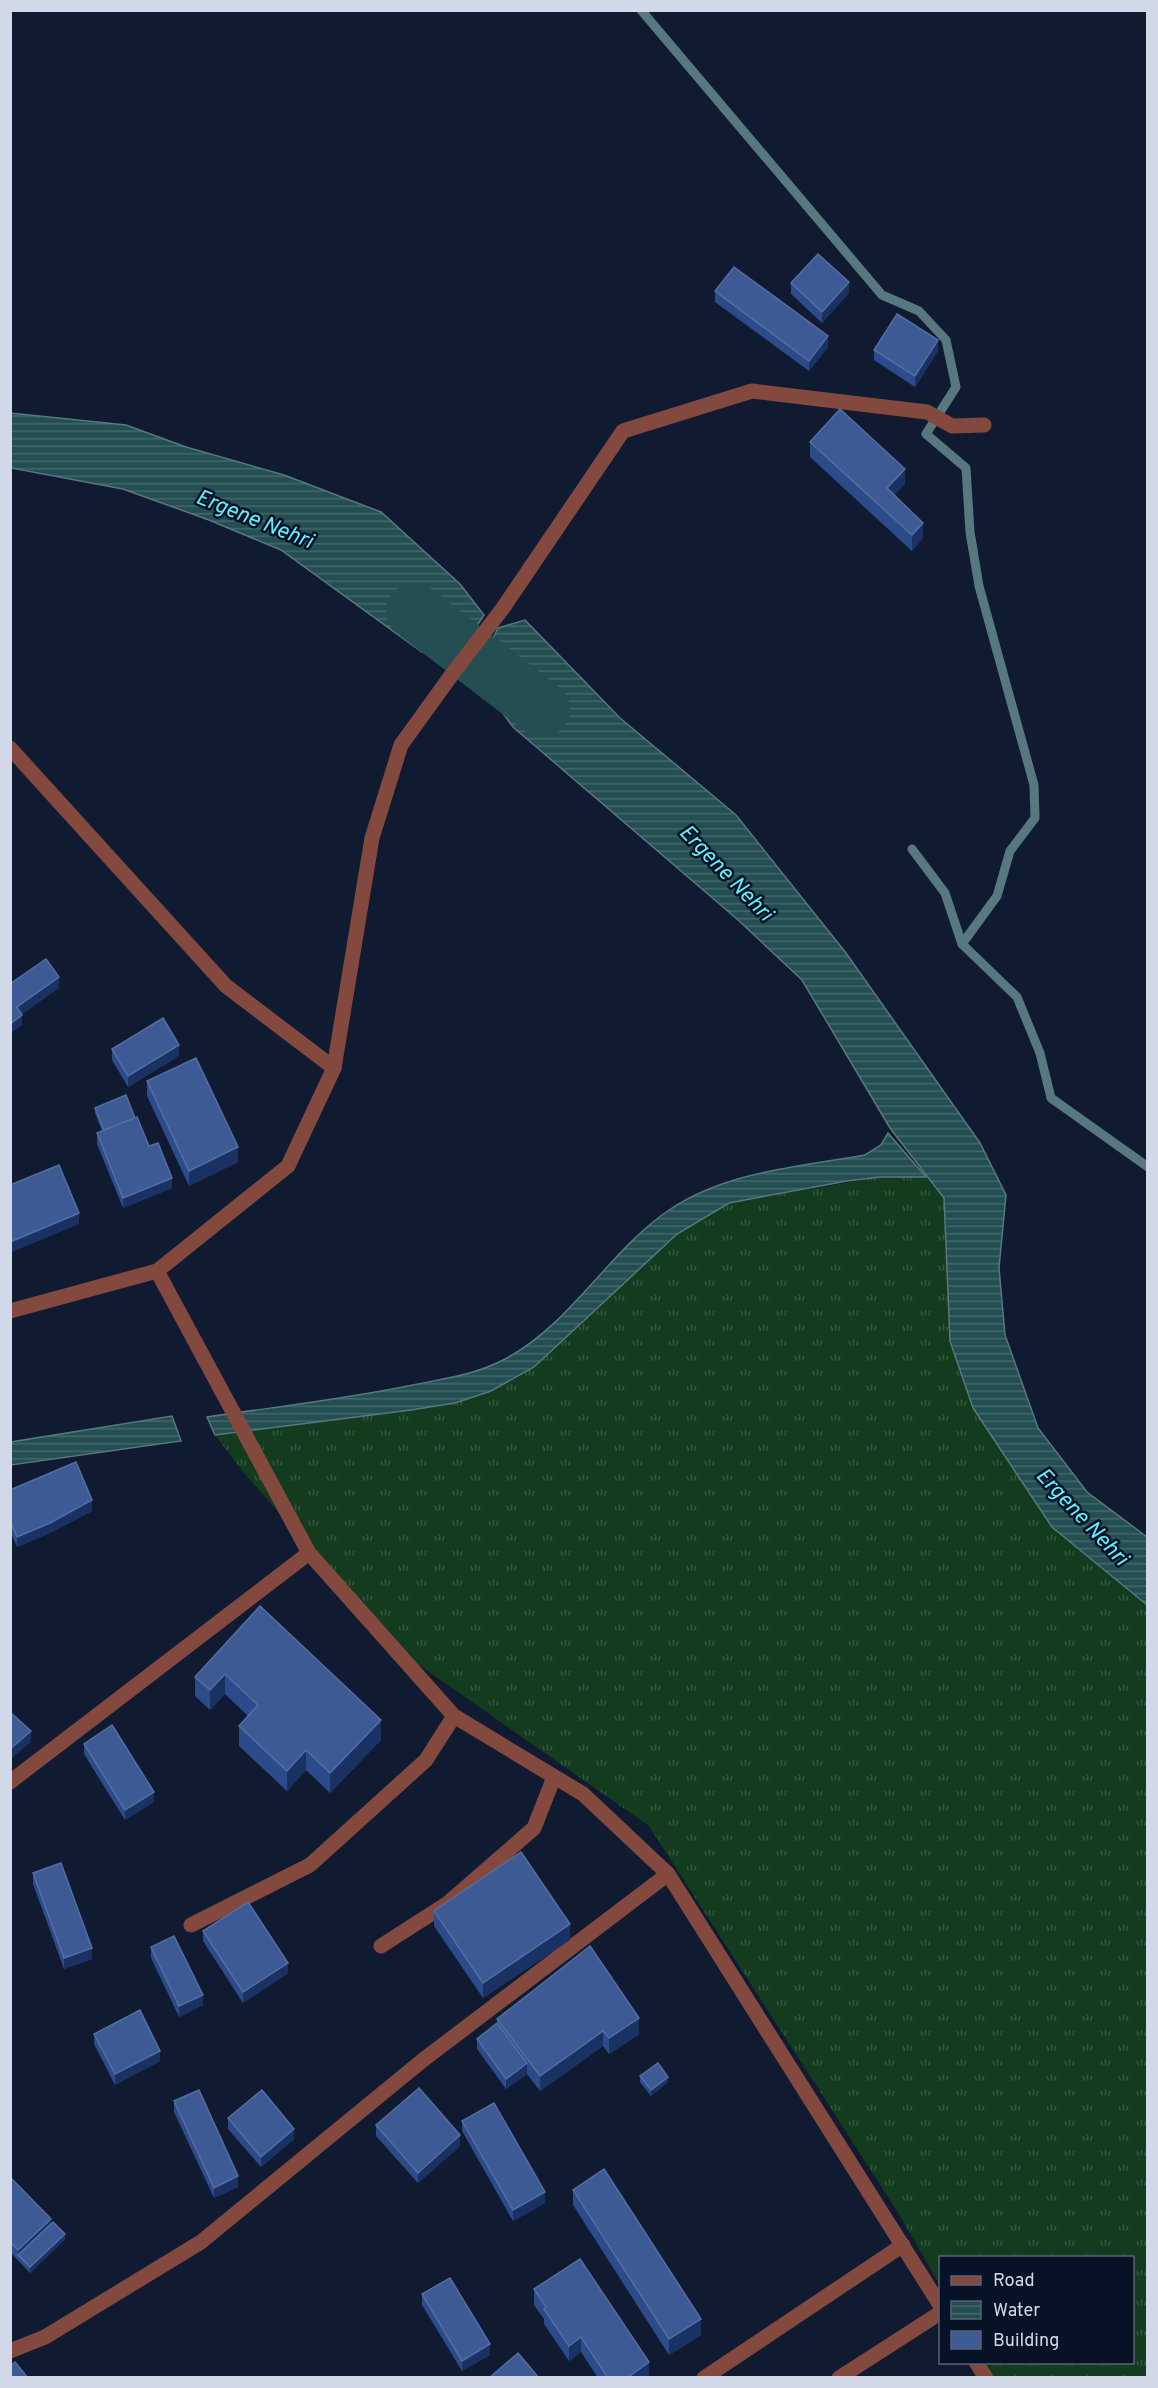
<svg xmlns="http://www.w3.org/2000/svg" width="1158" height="2388" font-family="Overpass,sans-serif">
  <defs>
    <pattern id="grass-tufts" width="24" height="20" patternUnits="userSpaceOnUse" patternTransform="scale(1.5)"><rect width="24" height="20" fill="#133b1e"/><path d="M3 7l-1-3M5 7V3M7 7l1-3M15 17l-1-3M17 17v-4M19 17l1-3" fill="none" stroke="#34573f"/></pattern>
    <pattern id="water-rules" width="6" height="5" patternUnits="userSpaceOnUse" patternTransform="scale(1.5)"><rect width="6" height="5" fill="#244f52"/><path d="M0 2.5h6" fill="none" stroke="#43686b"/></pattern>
  </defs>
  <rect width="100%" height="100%" fill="#101b32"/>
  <polygon fill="url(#grass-tufts)" points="880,1177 926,1177 944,1198 950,1341 1052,1527 1147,1605 1147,2377 994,2377 986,2363 1132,2362 1132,2258 940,2258 940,2285 897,2211 649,1826 405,1655 244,1473 215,1435 455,1403 534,1367 677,1234 729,1203"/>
  <g fill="url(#water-rules)" stroke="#58787f" stroke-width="1.5">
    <polygon points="10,413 126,425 186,447 284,475 381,512 460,584 484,615 453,662 422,652 281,550 209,520 123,489 11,468"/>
    <polygon points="525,620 620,718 736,815 846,953 980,1143 1006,1195 999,1268 1005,1335 1038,1428 1087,1492 1147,1537 1147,1605 1052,1527 973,1408 950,1341 944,1198 890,1128 802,980 737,919 513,727 475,675 498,628"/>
    <path d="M888,1133L926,1177H880L847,1181L729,1203L677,1234L534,1367L491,1391L455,1403L411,1410L215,1435L207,1417C276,1407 345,1399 413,1385C446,1378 475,1375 505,1359C570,1325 609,1251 669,1210C727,1171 798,1167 865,1155L881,1145Z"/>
    <polygon points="172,1416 181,1441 11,1465 11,1442"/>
  </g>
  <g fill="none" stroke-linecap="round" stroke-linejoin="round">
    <g stroke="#58787f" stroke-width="9">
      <polyline points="641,10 882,295 919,311 946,340 956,387 926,434 966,468 970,532 979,586 1034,785 1035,818 1010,851 997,896 962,944"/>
      <polyline points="912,849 945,893 962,944 1017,997 1040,1053 1051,1098 1148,1167"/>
    </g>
    <polyline stroke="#244f52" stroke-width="56" points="414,611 542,709"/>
    <polyline stroke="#83493f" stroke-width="15" points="839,2378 940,2313"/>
    <g stroke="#83493f" stroke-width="15">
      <polyline points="10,748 226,986 334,1068"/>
      <polyline points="157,1271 309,1553 454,1716 583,1794 668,1874 940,2305"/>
      <polyline points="10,1311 157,1271 288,1166 334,1068 372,838 401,745 453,673 503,608 623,431 752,391 927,412 952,426 984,425"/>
      <polyline points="10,1782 309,1553"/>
      <polyline points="191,1925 310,1865 426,1760 454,1716"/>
      <polyline points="381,1946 448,1903 534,1828 554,1777"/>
      <polyline points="10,2351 45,2337 201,2242 423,2060 668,1874"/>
      <polyline points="976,2362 986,2378"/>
      <polyline points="704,2378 903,2245"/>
    </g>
  </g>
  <g fill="#2b4b8b">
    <polygon points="791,283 849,293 822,323 791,294"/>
    <polygon points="715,291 828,347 809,371 715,302"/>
    <polygon points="874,350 938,351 915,387 874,360"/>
    <polygon points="810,442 905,484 894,495 923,538 912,551 810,457"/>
    <polygon points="112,1049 179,1056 128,1087 112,1060"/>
    <polygon points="147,1081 238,1162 189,1186 147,1096"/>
    <polygon points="95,1108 135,1118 149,1146 172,1188 123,1208 97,1144 97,1133 102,1131 95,1113"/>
    <polygon points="10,1490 92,1511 50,1533 17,1547 10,1531"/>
    <polygon points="260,1606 381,1740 330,1793 306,1770 287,1791 239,1746 239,1726 248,1716 225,1694 210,1710 195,1696 195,1677"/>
    <polygon points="84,1744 154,1802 125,1820 84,1754"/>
    <polygon points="33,1873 92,1959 64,1969 33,1884"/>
    <polygon points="434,1911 570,1940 483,1998 434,1926"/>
    <polygon points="203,1931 288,1973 243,2003 203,1941"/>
    <polygon points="151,1947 203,2005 179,2017 151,1958"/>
    <polygon points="497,2019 639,2034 609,2054 603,2046 540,2091 527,2074 506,2089 477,2049 477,2039 497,2023"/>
    <polygon points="94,2034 160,2061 115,2085 94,2044"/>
    <polygon points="640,2076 668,2082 651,2096 640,2082"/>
    <polygon points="174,2101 238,2187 214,2198 174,2112"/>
    <polygon points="228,2118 294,2139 261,2167 228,2129"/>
    <polygon points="462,2121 545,2203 513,2221 462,2131"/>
    <polygon points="376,2125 460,2146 418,2183 376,2136"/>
    <polygon points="10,2177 65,2239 30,2273 10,2252"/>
    <polygon points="573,2190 701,2335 669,2355 573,2205"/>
    <polygon points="534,2289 649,2378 598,2378 581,2352 569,2361 544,2324 544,2319 534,2305"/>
    <polygon points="422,2294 490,2355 462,2371 422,2305"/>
  </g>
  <g fill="#193163">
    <polygon points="849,282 849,293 822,323 822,312"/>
    <polygon points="828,336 828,347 809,371 809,361"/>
    <polygon points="938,340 938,351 915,387 915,376"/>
    <polygon points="905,469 905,484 887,504 887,488"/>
    <polygon points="923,523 923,538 912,551 912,535"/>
    <polygon points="59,977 59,988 17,1018 17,1007"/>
    <polygon points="22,1015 22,1025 10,1034 10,1024"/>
    <polygon points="179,1045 179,1056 128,1087 128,1076"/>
    <polygon points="238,1147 238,1162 189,1186 189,1171"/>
    <polygon points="172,1178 172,1188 123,1208 123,1198"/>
    <polygon points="79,1213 79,1224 10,1253 10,1242"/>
    <polygon points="92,1500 92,1511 50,1533 17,1547 17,1537"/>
    <polygon points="225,1674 225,1694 210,1710 210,1690"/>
    <polygon points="381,1720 381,1740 330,1793 330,1773"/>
    <polygon points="31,1731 31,1742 10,1760 10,1749"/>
    <polygon points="306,1750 306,1770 287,1791 287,1771"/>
    <polygon points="154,1792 154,1802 125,1820 125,1810"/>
    <polygon points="570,1924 570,1940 483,1998 483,1983"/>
    <polygon points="92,1948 92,1959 64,1969 64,1958"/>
    <polygon points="288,1963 288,1973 243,2003 243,1992"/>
    <polygon points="203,1995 203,2005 179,2017 179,2006"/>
    <polygon points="639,2018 639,2034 609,2054 609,2038"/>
    <polygon points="603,2031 603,2046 540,2091 540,2076"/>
    <polygon points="160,2051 160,2061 115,2085 115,2074"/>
    <polygon points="527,2063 527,2074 506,2089 506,2079"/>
    <polygon points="668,2077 668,2082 651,2096 651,2090"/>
    <polygon points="294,2129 294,2139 261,2167 261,2157"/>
    <polygon points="460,2135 460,2146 418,2183 418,2173"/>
    <polygon points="238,2176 238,2187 214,2198 214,2188"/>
    <polygon points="545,2192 545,2203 513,2221 513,2210"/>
    <polygon points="51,2219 51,2230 18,2255 18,2250"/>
    <polygon points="65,2234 65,2239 30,2273 30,2267"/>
    <polygon points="701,2319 701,2335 669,2355 669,2339"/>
    <polygon points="581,2337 581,2352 569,2361 569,2346"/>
    <polygon points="490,2344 490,2355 462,2371 462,2361"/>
    <polygon points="649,2362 649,2378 627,2378"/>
  </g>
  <g fill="#3d5a95" stroke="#546ea2" stroke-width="1.5">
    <polygon points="818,254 849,282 822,312 791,283"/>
    <polygon points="734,267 828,336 809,361 715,291"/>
    <polygon points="897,314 938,340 915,376 874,350"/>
    <polygon points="840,409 905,469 887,488 923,523 912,535 810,442"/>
    <polygon points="46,959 59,977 17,1007 22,1015 10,1024 10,984"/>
    <polygon points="163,1018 179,1045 128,1076 112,1049"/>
    <polygon points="196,1058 238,1147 189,1171 147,1081"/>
    <polygon points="126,1095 135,1118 104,1130 95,1108"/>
    <polygon points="137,1117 149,1146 158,1143 172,1178 123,1198 97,1133"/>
    <polygon points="59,1165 79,1213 10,1242 10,1185"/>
    <polygon points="76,1462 92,1500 50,1523 17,1537 10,1521 10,1490"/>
    <polygon points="260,1606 381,1720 330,1773 306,1750 287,1771 239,1726 258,1705 225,1674 210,1690 195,1677"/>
    <polygon points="10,1712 31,1731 10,1749"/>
    <polygon points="112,1725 154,1792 125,1810 84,1744"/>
    <polygon points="521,1852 570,1924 483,1983 434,1911"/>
    <polygon points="61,1863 92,1948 64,1958 33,1873"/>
    <polygon points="248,1902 288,1963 243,1992 203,1931"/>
    <polygon points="174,1936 203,1995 179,2006 151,1947"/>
    <polygon points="590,1946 639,2018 609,2038 603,2031 540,2076 497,2019"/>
    <polygon points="140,2010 160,2051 115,2074 94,2034"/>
    <polygon points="497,2023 527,2063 506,2079 477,2039"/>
    <polygon points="658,2063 668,2077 651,2090 640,2076"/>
    <polygon points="419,2088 460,2135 418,2173 376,2125"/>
    <polygon points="199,2090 238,2176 214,2188 174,2101"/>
    <polygon points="262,2090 294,2129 261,2157 228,2118"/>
    <polygon points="494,2103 545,2192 513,2210 462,2121"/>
    <polygon points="604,2169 701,2319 669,2339 573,2190"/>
    <polygon points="10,2177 51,2219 18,2250 10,2242"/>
    <polygon points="53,2222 65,2234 30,2267 18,2255"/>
    <polygon points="580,2259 649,2362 627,2378 608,2378 581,2337 569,2346 544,2309 546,2307 534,2289"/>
    <polygon points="450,2278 490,2344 462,2361 422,2294"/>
    <polygon points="518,2353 539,2378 489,2378"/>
    <polygon points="15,2362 28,2378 10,2378 10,2366"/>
  </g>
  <g text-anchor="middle" stroke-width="5" stroke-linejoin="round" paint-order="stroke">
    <g font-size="22" font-style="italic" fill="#63eff9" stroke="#081227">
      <text transform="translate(255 518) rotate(22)" y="8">Ergene Nehri</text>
      <text transform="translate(727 872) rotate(46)" y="8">Ergene Nehri</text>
      <text transform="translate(1083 1516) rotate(47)" y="8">Ergene Nehri</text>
    </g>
  </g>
  <rect width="1158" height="2388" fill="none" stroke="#d1d9e9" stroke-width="24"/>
  <rect x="939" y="2256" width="195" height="108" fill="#081227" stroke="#586275" stroke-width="1.5"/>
  <rect x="951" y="2276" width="30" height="9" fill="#83493f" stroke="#586275" stroke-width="1.5"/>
  <text x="993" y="2286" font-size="18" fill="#d1d9e9">Road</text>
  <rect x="951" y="2301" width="30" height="18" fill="url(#water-rules)" stroke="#586275" stroke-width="1.5"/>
  <text x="993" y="2316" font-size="18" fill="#d1d9e9">Water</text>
  <rect x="951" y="2331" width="30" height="18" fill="#3d5a95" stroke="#586275" stroke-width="1.5"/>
  <text x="993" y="2346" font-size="18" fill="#d1d9e9">Building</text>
</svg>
